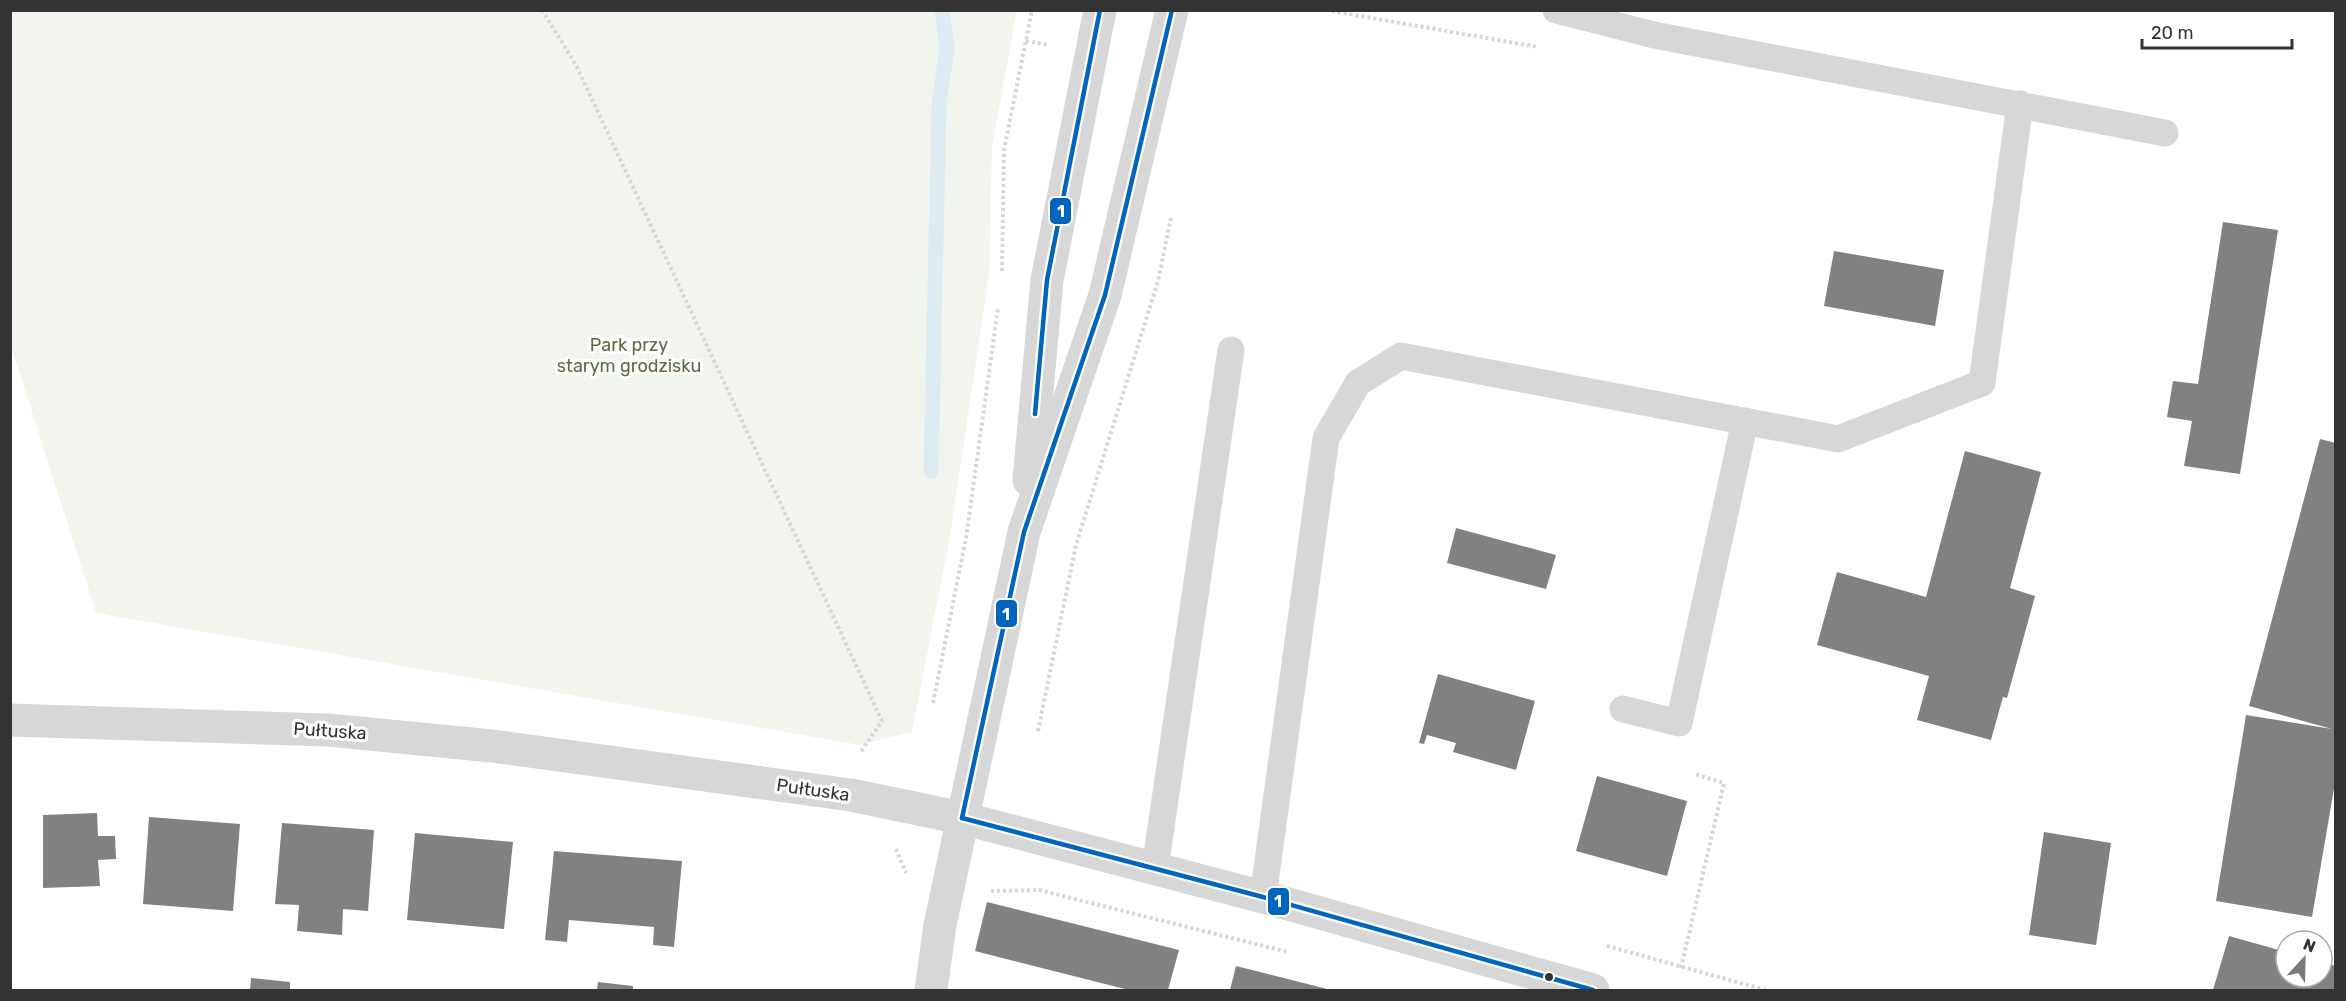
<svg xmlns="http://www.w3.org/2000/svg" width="2346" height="1001" font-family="Rubik,sans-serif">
  <rect width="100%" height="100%" fill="#fff"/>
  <polygon fill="#f1f5ed" points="10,11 1017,11 992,147 989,275 950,536 912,732 860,745 96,613 11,346"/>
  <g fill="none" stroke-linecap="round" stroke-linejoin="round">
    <polyline stroke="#ddebf3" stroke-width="15" points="931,471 939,104 947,48 942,10"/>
  </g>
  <g fill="#818181">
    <polygon points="2223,222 2278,230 2240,474 2184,466 2192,421 2167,417 2173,381 2198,384"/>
    <polygon points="1834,251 1944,270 1935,326 1824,306"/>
    <polygon points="2320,439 2336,443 2336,777 2312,917 2216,901 2246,715 2332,729 2249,706"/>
    <polygon points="1965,451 2041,472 2010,588 2035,596 2007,698 2003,697 1991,740 1917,720 1929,676 1817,645 1837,572 1926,597"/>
    <polygon points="1456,528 1556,555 1546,589 1447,563"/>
    <polygon points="1438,674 1535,701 1516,770 1453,752 1456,743 1427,735 1424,744 1419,743"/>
    <polygon points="1597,776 1687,801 1667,876 1576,851"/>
    <polygon points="97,813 98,836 115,836 116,859 98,860 100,886 43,888 43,815"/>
    <polygon points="149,817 240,824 233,911 143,904"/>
    <polygon points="282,823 374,830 368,911 343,909 342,935 297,931 299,905 275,904"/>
    <polygon points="2044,832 2111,843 2096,945 2029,935"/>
    <polygon points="415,833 513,842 504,929 407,920"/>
    <polygon points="554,851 682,861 674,947 653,945 654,927 569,920 567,942 545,940"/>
    <polygon points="987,902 1179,950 1168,990 1129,990 975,951"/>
    <polygon points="2229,936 2286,952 2286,977 2322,977 2322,962 2336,966 2336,990 2213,990"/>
    <polygon points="1236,966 1331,990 1230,990"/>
    <polygon points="251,978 290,982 290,990 250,990"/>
    <polygon points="598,982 633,986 633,990 597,990"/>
  </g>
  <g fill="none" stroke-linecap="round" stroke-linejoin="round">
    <g stroke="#d6d6d6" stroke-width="4" stroke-dasharray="3 3" stroke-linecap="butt">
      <polyline points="542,10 576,65 882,721 860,753"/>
      <polyline points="1326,10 1538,47"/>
      <polyline points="1026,41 1049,45"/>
      <polyline points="1002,271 1004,150 1032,10"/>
      <polyline points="933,703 966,538 998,308"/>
      <polyline points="1038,731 1076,545 1158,281 1171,218"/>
      <polyline points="896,849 906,873"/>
      <polyline points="991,891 1039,890 1288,952"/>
      <polyline points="1607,946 1766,990"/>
      <polyline points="1681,968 1724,783 1694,774"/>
    </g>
    <g stroke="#d7d7d7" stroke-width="27">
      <polyline points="1556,10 1654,35 2165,133"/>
      <polyline points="1623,709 1679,723 1745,421"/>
      <polyline points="1155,868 1231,350"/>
      <polyline points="1263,897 1326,438 1358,383 1401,356 1838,439 1982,383 2020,104"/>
    </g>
    <polyline stroke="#d7d7d7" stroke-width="33" points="10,720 328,730 492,746 851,795 962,818"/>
    <g stroke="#d7d7d7" stroke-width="33">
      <polyline points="1029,480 1047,280 1100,10"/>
      <polyline points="962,818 1263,897 1593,990"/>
      <polyline points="931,990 940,925 1024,532 1105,295 1172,10"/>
    </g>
    <defs>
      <g id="bus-1">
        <polyline points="1035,414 1047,280 1100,10"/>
        <polyline points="962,818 1024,532 1105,295 1172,10"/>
        <polyline points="962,818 1263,897 1593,990"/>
      </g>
    </defs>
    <use href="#bus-1" stroke="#fff" stroke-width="9"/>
    <use href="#bus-1" stroke="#0065bd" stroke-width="4.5"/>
  </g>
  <circle fill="#333" stroke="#fff" stroke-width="2" cx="1549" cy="977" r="5"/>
  <g text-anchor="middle" stroke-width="6" stroke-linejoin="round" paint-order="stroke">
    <g font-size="18" fill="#56703f" stroke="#fff">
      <text x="629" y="351">Park przy<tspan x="629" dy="21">starym grodzisku</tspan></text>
    </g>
    <g font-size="18" fill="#333" stroke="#fff">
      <text transform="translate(330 731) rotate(4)" y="6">Pułtuska</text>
      <text transform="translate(813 790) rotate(8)" y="6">Pułtuska</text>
    </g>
  </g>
  <g stroke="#fff" stroke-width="2">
    <rect x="1049" y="197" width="23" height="28" rx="6" fill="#0065bd"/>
    <rect x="995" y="599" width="23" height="29" rx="6" fill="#0065bd"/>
    <rect x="1267" y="887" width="23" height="29" rx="6" fill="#0065bd"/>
  </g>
  <g font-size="16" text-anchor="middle" font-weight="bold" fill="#fff">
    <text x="1061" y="217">1</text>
    <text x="1006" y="620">1</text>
    <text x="1278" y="907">1</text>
  </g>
  <rect width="2346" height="1001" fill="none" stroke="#333333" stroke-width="24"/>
  <g transform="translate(2304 959) rotate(22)"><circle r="28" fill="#ffffff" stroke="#adadad" stroke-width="1.5"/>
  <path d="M0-4.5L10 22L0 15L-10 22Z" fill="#7a7a7a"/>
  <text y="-9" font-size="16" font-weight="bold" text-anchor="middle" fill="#333333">N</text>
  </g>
  <path d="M2142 39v9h150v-9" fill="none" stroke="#333333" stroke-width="3"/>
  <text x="2151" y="39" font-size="18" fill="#333333" stroke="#ffffff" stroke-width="4.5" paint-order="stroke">20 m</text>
</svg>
